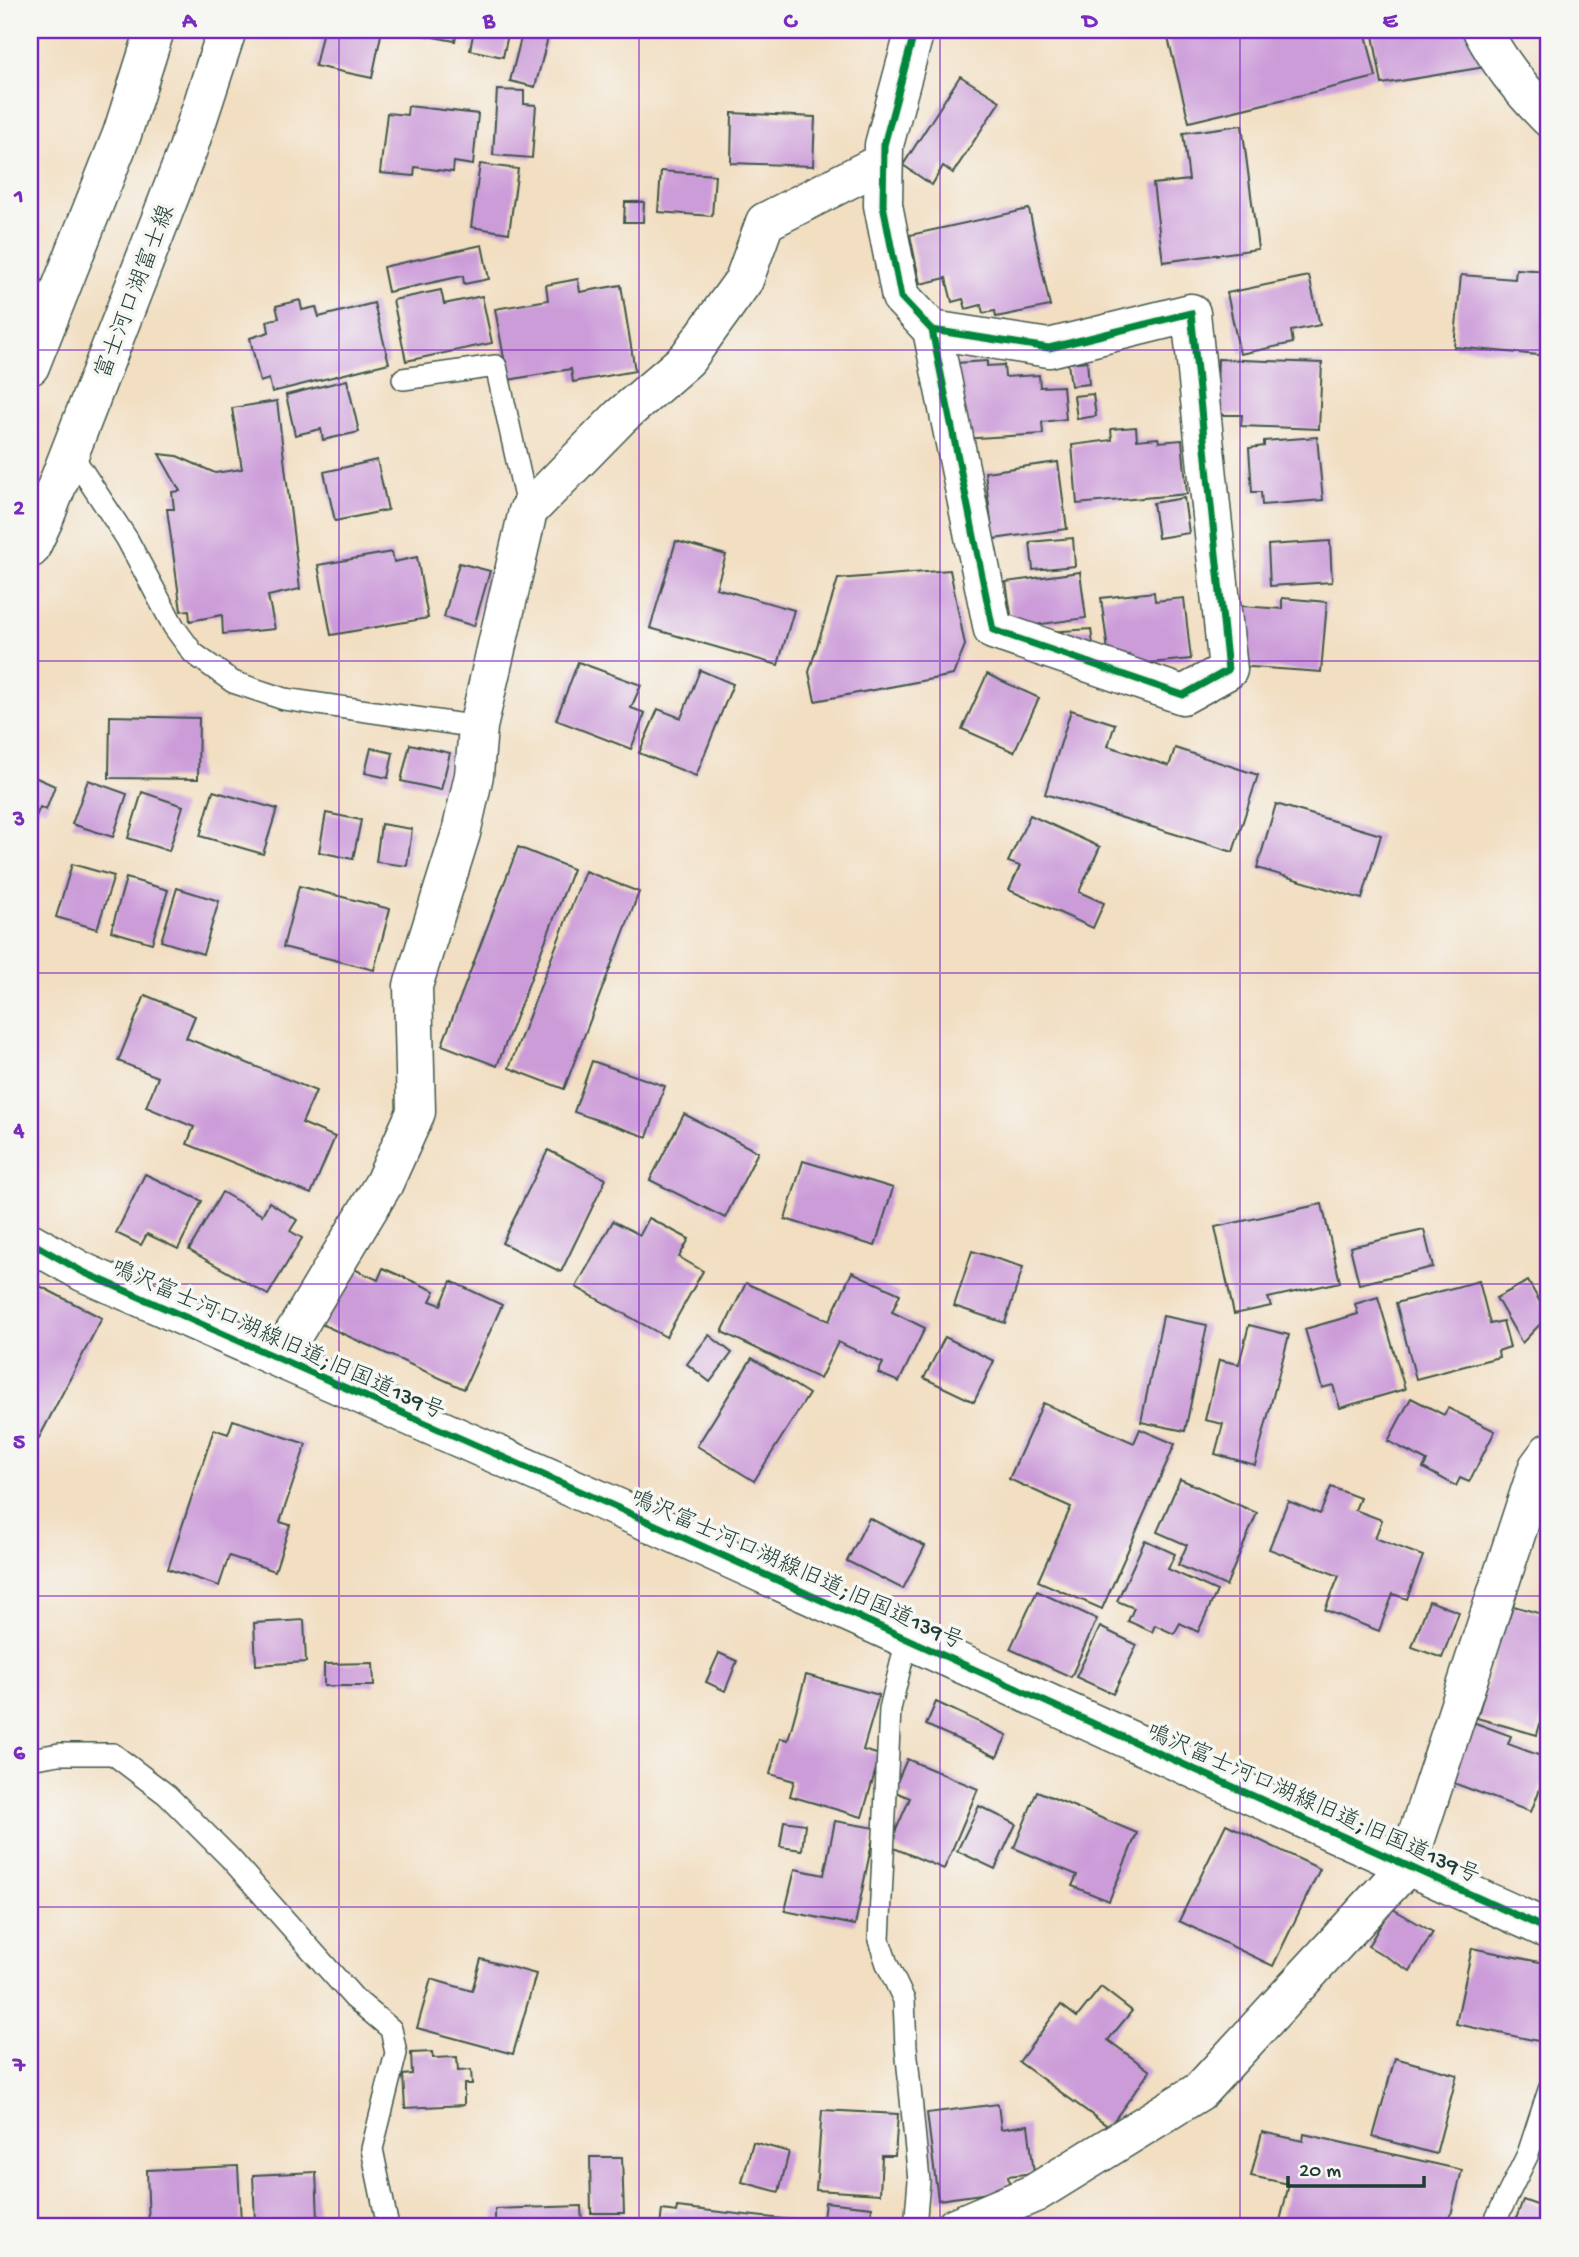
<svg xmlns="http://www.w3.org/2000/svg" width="1579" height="2257" font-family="'Gochi Hand','Klee One',sans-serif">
  <rect width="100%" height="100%" fill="#f6f6f2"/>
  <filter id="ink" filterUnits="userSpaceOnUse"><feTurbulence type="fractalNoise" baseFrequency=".0143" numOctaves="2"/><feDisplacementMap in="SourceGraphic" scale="14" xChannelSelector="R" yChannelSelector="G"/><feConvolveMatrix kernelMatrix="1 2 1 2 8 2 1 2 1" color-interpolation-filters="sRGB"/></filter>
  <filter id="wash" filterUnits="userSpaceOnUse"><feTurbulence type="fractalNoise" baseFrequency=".00686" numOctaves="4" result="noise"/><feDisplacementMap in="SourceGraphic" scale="28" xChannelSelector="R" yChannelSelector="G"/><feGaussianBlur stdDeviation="1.57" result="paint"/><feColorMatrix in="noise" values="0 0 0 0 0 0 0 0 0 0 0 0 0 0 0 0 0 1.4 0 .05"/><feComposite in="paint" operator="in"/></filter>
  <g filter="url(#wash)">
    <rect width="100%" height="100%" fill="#f2dec1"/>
    <g id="blocks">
      <g fill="#cc9cd9">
        <polygon points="323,30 382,30 372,78 315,66"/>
        <polygon points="407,30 457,30 455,41 406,32"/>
        <polygon points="474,30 509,30 503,57 470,50"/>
        <polygon points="523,30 550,30 535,87 510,81"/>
        <polygon points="1166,30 1365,30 1376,77 1189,122"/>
        <polygon points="1372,30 1470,30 1491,66 1382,84"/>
        <polygon points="960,76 1000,101 953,173 943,166 932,185 903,165"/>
        <polygon points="497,90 524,91 524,104 536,105 532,158 493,155"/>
        <polygon points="408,106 478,114 473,165 454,162 453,172 415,167 414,176 380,173 387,113 407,115"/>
        <polygon points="732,113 815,117 813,166 731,163"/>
        <polygon points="1242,125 1258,249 1163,262 1153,184 1189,180 1183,133"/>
        <polygon points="480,164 518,169 509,233 471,227"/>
        <polygon points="661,171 715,175 712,216 658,212"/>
        <polygon points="625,202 644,202 643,222 624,222"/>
        <polygon points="1029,209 1050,306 996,317 995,311 983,313 981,305 966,309 963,299 952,302 946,278 920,284 910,235"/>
        <polygon points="482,245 489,279 464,284 463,276 388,292 383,267"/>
        <polygon points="1516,269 1549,271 1549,356 1454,347 1461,275 1515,279"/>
        <polygon points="1309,276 1320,325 1291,331 1293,343 1240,354 1227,293"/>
        <polygon points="578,279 580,292 621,285 635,371 573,382 571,369 508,380 495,309 548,300 546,285"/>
        <polygon points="441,290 444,304 482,296 492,343 406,361 393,300"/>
        <polygon points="300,300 302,310 316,307 319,317 374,303 389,363 272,392 269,379 260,382 250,338 269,332 267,321 279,318 276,306"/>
        <polygon points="1218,359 1322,363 1319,429 1241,426 1242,415 1216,415"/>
        <polygon points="987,361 987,366 1004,365 1005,377 1039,375 1040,387 1063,386 1066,419 1042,422 1043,434 961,439 956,363"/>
        <polygon points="1087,361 1089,384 1071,386 1068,363"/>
        <polygon points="347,380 359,432 323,440 321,429 295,435 286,395"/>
        <polygon points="1093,394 1096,416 1077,419 1074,396"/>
        <polygon points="277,401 300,589 268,596 275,629 223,634 222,615 190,621 189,610 181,611 167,509 174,509 172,492 180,491 159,454 177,456 215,473 242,469 232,408"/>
        <polygon points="1136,427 1137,440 1158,438 1159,442 1182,440 1187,494 1077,504 1072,445 1112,440 1111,429"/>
        <polygon points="1317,437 1323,500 1262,505 1261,492 1252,492 1249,448 1264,446 1264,441"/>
        <polygon points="377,460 388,510 335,521 324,472"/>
        <polygon points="1058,462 1067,529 993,539 985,472"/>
        <polygon points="1184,498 1189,533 1158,538 1153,503"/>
        <polygon points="1073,538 1075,566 1033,570 1030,542"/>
        <polygon points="676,541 726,555 716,588 794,610 778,665 650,628"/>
        <polygon points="1330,541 1332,582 1270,586 1268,545"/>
        <polygon points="392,552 394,562 417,557 428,618 331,635 318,565"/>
        <polygon points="459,563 490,571 474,626 444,617"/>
        <polygon points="950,570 965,645 953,675 815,701 809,672 838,579"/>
        <polygon points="1080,572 1086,618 1013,628 1006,582"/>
        <polygon points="1154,592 1155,601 1184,598 1191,659 1129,665 1129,655 1109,658 1101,598"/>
        <polygon points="1282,598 1327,602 1321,672 1237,666 1241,606 1282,609"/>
        <polygon points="1091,629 1094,652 1048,632"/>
        <polygon points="578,662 641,685 631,708 645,713 631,749 556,720"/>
        <polygon points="700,670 733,684 696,776 639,753 658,709 681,718"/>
        <polygon points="987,674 1039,698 1014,752 962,729"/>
        <polygon points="1071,710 1115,724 1108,746 1169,766 1175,748 1258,775 1233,852 1045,794"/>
        <polygon points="110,716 199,718 198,779 109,778"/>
        <polygon points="410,744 450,753 441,790 401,781"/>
        <polygon points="371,748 393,753 388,778 365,773"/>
        <polygon points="30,775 55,786 46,810 40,807 30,830"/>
        <polygon points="88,780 127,794 113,837 72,824"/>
        <polygon points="213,791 277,809 263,854 200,836"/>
        <polygon points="142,792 183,806 169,851 128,838"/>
        <polygon points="1276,804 1381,835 1362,899 1257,868"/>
        <polygon points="326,813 361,820 353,859 319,852"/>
        <polygon points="1030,815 1100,847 1079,892 1104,903 1093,928 1009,890 1020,866 1008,862"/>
        <polygon points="381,824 412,829 407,866 376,862"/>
        <polygon points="518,847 573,869 497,1066 442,1045"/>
        <polygon points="72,864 114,876 97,929 56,917"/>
        <polygon points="585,871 639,892 564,1089 509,1068"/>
        <polygon points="126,878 168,890 152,943 111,931"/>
        <polygon points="299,886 390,909 374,970 283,947"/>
        <polygon points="177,888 219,901 203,954 161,941"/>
        <polygon points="145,995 195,1016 186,1038 316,1091 302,1123 335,1137 311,1194 187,1144 194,1127 146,1107 158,1077 118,1061"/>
        <polygon points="592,1061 665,1086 647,1137 574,1112"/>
        <polygon points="684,1114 758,1152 725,1218 650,1180"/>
        <polygon points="548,1150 606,1179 561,1272 502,1243"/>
        <polygon points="803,1161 893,1188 875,1246 785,1219"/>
        <polygon points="145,1174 202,1201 178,1249 147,1234 141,1245 116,1233"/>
        <polygon points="222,1192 262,1215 269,1202 297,1220 290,1231 302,1238 268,1295 189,1250"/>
        <polygon points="1322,1204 1340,1282 1268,1298 1271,1306 1234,1314 1215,1227"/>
        <polygon points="649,1218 689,1239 679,1257 703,1271 666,1337 576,1287 613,1221 640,1235"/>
        <polygon points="1424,1230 1433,1267 1359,1284 1350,1247"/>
        <polygon points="972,1251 1023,1267 1005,1323 954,1306"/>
        <polygon points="345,1265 378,1280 383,1268 435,1291 430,1301 441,1305 451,1281 502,1305 464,1389 319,1323"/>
        <polygon points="852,1272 900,1294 892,1312 925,1328 899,1382 878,1373 883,1363 838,1342 820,1379 722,1332 746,1283 829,1321"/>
        <polygon points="30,1281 102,1318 39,1438 30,1434"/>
        <polygon points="1479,1281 1490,1324 1503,1321 1510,1347 1498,1351 1499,1357 1416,1379 1396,1303"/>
        <polygon points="1528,1281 1548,1316 1522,1343 1496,1298"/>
        <polygon points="1378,1297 1405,1389 1340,1408 1333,1385 1322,1388 1305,1329 1358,1314 1355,1304"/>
        <polygon points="1163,1316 1207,1325 1185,1431 1141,1422"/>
        <polygon points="1249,1325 1289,1335 1255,1465 1215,1454 1223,1424 1205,1420 1219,1360 1239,1364"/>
        <polygon points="709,1335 732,1353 710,1382 687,1364"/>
        <polygon points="945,1337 994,1361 974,1402 924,1378"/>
        <polygon points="752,1358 809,1394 754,1481 697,1446"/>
        <polygon points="1411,1398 1444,1415 1448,1408 1495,1431 1469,1482 1460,1478 1456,1486 1423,1468 1427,1461 1388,1441"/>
        <polygon points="1043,1403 1134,1443 1140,1429 1175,1444 1102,1609 1038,1581 1071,1507 1009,1479"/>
        <polygon points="233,1420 306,1444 280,1522 290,1525 275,1571 229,1556 219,1586 168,1569 214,1429 228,1434"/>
        <polygon points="1180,1479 1257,1513 1226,1586 1178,1565 1187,1545 1157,1532"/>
        <polygon points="1331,1487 1360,1498 1355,1510 1382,1520 1375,1538 1423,1556 1407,1599 1393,1594 1379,1631 1325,1610 1339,1576 1269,1549 1288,1501 1320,1514"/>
        <polygon points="869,1518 925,1546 903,1589 847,1561"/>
        <polygon points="1145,1540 1175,1554 1168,1569 1217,1591 1198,1632 1180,1623 1174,1634 1155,1625 1152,1632 1128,1621 1134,1608 1117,1601"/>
        <polygon points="1037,1591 1097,1619 1071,1677 1010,1649"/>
        <polygon points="1429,1601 1459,1612 1442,1658 1412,1647"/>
        <polygon points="1510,1605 1549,1616 1549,1692 1537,1735 1477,1718"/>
        <polygon points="304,1620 306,1662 256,1665 254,1623"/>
        <polygon points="1100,1627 1137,1645 1113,1694 1076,1677"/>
        <polygon points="719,1653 737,1661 725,1691 706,1682"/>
        <polygon points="373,1663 374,1686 324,1686 324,1664"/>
        <polygon points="806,1675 879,1695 863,1750 880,1755 862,1817 790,1796 794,1781 770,1774 780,1738 788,1740"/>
        <polygon points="936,1702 1007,1735 997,1757 926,1725"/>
        <polygon points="1470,1721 1511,1736 1508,1744 1549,1759 1549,1765 1531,1812 1448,1781"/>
        <polygon points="907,1759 978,1789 944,1869 889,1846 910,1798 893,1791"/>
        <polygon points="1037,1791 1137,1833 1109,1901 1072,1886 1077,1875 1014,1848"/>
        <polygon points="979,1806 1016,1824 995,1869 957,1851"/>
        <polygon points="784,1821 805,1824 802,1850 780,1847"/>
        <polygon points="835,1821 875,1828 855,1925 785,1911 795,1869 824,1875"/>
        <polygon points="1226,1824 1320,1869 1273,1966 1179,1921"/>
        <polygon points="1391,1908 1433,1932 1410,1971 1368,1946"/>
        <polygon points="1472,1948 1549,1964 1549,1988 1538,2041 1456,2024"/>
        <polygon points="481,1959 536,1974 513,2054 417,2028 431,1979 472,1991"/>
        <polygon points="1101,1987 1132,2011 1108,2040 1150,2071 1109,2127 1019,2062 1061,2005 1077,2017"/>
        <polygon points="432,2052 433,2058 457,2057 458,2071 471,2070 472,2084 464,2084 464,2105 405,2108 403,2075 412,2074 411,2053"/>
        <polygon points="1395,2058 1457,2075 1436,2154 1373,2137"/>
        <polygon points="998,2104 1001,2129 1028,2125 1034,2173 1008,2176 1010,2190 938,2200 927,2113"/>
        <polygon points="822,2110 898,2114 895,2156 882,2156 880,2194 816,2190"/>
        <polygon points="1262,2132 1303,2141 1304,2134 1462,2170 1448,2227 1306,2227 1280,2221 1289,2184 1251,2176"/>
        <polygon points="753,2142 789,2152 779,2192 742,2182"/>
        <polygon points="590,2157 622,2157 624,2213 591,2213"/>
        <polygon points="238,2166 241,2223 149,2227 147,2170"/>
        <polygon points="316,2172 318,2219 255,2221 253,2175"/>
        <polygon points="1549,2198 1549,2227 1513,2227 1523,2200 1545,2208"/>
        <polygon points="825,2202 872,2207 869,2227 822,2227"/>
        <polygon points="581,2206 582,2227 495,2227 495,2209"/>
        <polygon points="677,2207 790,2220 789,2227 660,2227 662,2210 676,2212"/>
      </g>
    </g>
  </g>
  <g filter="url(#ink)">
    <use href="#blocks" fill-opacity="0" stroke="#3f5549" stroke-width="2"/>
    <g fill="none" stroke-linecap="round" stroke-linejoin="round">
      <defs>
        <g id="lane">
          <polyline points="403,379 496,366 528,511"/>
          <polyline points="70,452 127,539 174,627 193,653 233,682 284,699 478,727"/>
          <polyline points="907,1639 890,1709 879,1940 887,1964 904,2000 906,2047 919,2181 915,2227"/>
          <polyline points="30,1759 59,1754 113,1754 167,1795 230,1858 354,1998 391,2029 396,2053 372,2149 388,2227"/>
          <polyline points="1492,2227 1528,2154 1549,2090"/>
        </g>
        <g id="street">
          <polyline points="915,30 884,145 883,205 901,297 932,330 993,630 1183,695 1228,670 1191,313 1049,348 932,330"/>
          <path d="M1482,30C1499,63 1522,91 1549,118"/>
          <polyline points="279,1358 384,1183 416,1112 413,986 461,833 474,775 478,727 528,511 620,417 687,359 744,280 765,222 883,162"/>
          <polyline points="955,2227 1035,2193 1200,2091 1407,1866 1538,1467 1549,1452"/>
        </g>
        <g id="secondary">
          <polyline points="30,366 122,134 155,30"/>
          <polyline points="30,549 44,519 188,149 227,30"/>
          <polyline points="30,1242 83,1272 618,1508 1549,1930"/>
        </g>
      </defs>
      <use href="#lane" stroke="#3f5549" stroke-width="24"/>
      <use href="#street" stroke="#3f5549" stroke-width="41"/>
      <use href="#secondary" stroke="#3f5549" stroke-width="41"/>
      <use href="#lane" stroke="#fff" stroke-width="21"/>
      <use href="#street" stroke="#fff" stroke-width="38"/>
      <use href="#secondary" stroke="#fff" stroke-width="38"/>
      <defs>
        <g id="cycleway">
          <polyline points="915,30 884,145 883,205 901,297 932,330 993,630 1183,695 1228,670 1191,313 1049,348 932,330"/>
          <polyline points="30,1242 83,1272 618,1508 1549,1930"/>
        </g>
      </defs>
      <use href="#cycleway" stroke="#f6f6f2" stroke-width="11"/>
      <use href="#cycleway" stroke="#00873e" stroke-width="7"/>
    </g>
  </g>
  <path fill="none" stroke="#7b2cbf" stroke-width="2" stroke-opacity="0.55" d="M339,30V2227M639,30V2227M940,30V2227M1240,30V2227M30,350H1549M30,661H1549M30,973H1549M30,1284H1549M30,1596H1549M30,1907H1549"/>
  <g text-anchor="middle" stroke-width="7" stroke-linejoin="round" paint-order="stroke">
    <g font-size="23" fill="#1f3d34" stroke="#f6f6f2">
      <text transform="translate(133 291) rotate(-69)" y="8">富士河口湖富士線</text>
      <text transform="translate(279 1338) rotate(24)" y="8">鳴沢富士河口湖線旧道;旧国道139号</text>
      <text transform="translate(798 1568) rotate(24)" y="8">鳴沢富士河口湖線旧道;旧国道139号</text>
      <text transform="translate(1314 1802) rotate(24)" y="8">鳴沢富士河口湖線旧道;旧国道139号</text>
    </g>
  </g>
  <rect width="1579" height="2257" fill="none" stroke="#f6f6f2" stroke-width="77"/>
  <path d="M1288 2176v10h136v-10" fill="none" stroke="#1f3d34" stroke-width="3.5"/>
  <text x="1299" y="2176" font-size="21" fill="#1f3d34" stroke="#f6f6f2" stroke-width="5" paint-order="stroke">20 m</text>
  <rect x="38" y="38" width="1502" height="2180" fill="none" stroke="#7b2cbf" stroke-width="2.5"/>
  <g font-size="23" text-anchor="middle" font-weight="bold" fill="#7b2cbf">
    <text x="189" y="27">A</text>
    <text x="489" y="27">B</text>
    <text x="790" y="27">C</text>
    <text x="1090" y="27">D</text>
    <text x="1390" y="27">E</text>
    <text x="19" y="202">1</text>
    <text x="19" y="514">2</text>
    <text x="19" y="825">3</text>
    <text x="19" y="1136">4</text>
    <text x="19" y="1448">5</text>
    <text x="19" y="1759">6</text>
    <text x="19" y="2071">7</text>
  </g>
</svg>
